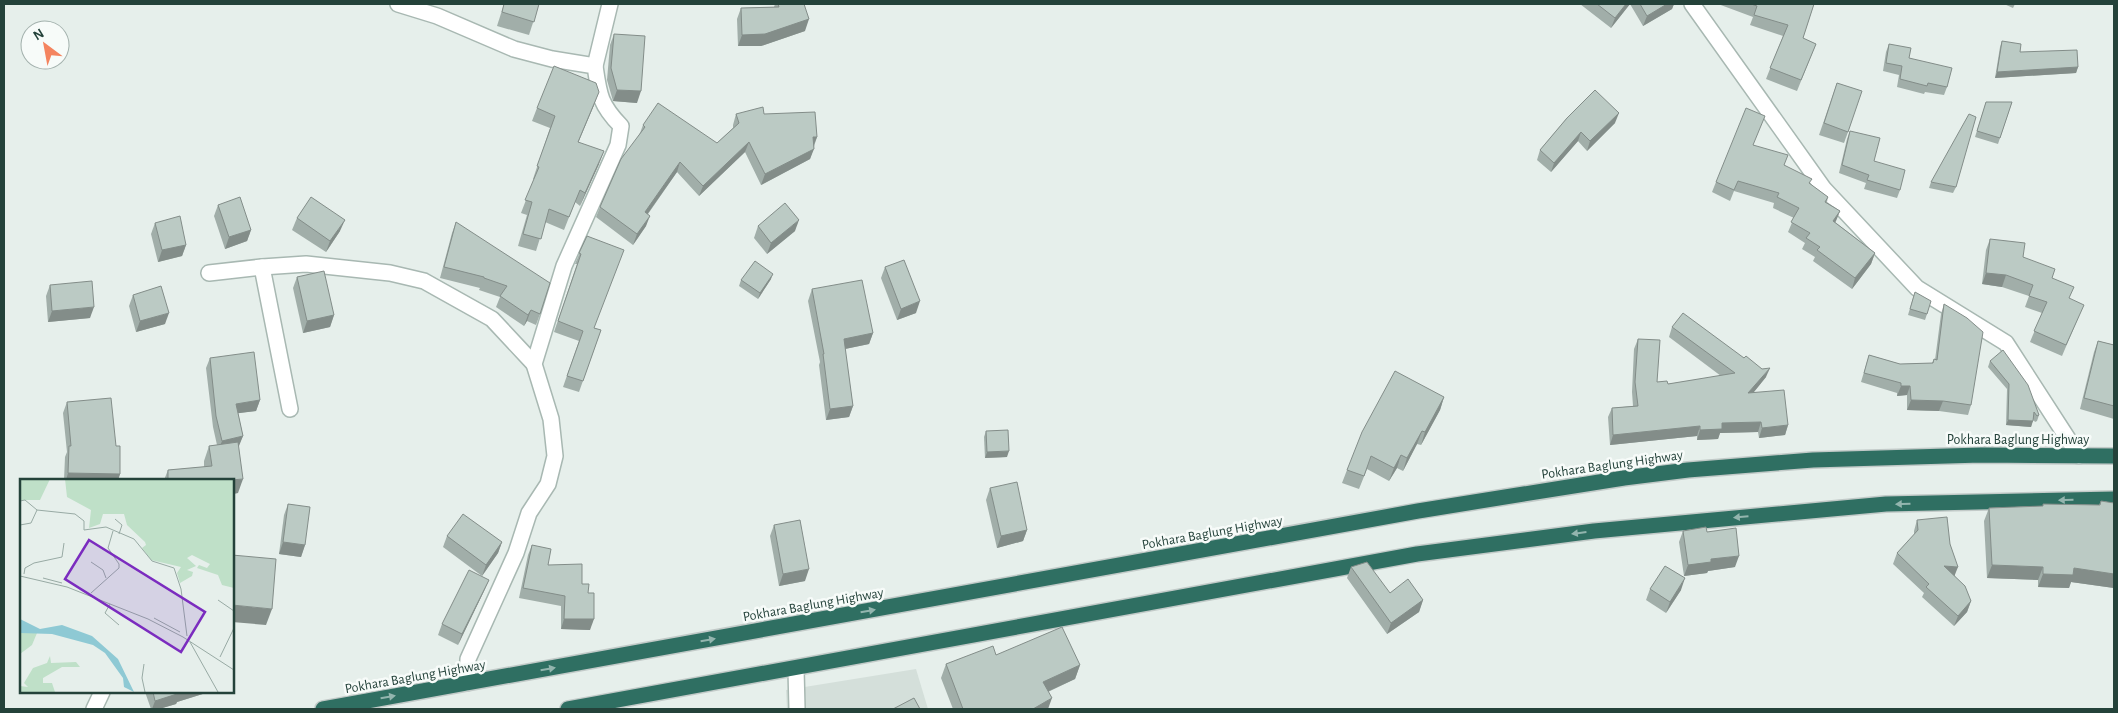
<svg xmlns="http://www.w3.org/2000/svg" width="2118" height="713" font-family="'Alegreya Sans',sans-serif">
  <rect width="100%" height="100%" fill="#e6efeb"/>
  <polygon fill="#d4dfda" points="916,669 928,709 787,709 786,690"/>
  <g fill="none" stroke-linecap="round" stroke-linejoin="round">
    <defs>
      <g id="minor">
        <path d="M398,4L437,16L514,49L552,59L595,66C599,94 600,105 621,126L618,145L564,266L534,364L551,419L555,456L548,484L529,513L516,553L468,659L467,683"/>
        <polyline points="1692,4 1824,189 1917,288 2006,343 2079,456"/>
        <polyline points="595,66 610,4"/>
        <polyline points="262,267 290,409"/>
        <polyline points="209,273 262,267 306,264 390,273 424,281 492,319 534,364"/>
        <polyline points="796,669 797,709"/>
        <polyline points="94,709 102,692"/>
      </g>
      <g id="highway">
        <polyline points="323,709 1418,511 1624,478 1688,470 1813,460 1981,455 2114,456"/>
        <polyline points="568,709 1417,554 1594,531 1886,504 2114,499"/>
      </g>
    </defs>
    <use href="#minor" stroke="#a8b8b2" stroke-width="18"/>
    <use href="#highway" stroke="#c2cac8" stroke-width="18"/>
    <use href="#minor" stroke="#fff" stroke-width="15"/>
    <use href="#highway" stroke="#2f6f62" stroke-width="15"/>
  </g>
  <g fill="#a1aea9">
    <polygon points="504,4 539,4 529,35 497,26"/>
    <polygon points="775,4 804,4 805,31 761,46 738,46 737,19 741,8 774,7"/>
    <polygon points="1580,4 1674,4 1672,9 1643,26 1630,4 1611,28"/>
    <polygon points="1718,4 1814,4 1803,38 1816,44 1797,91 1766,79 1783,36 1750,25 1753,17"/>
    <polygon points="2004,4 2015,4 2013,8"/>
    <polygon points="614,34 637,103 613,101 607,80 610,45"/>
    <polygon points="2002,41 2020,52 2078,67 2076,73 1995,78 2000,47"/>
    <polygon points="1889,44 1947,87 1944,95 1925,92 1924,94 1897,87 1899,75 1883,71 1886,52"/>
    <polygon points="1837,83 1848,132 1844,143 1819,135"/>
    <polygon points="1986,102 2012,102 1998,144 1975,137"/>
    <polygon points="594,105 578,142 599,164 580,206 575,202 564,230 545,222 536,251 518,246 527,215 521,213 534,179 533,179 550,128 532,121 537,108"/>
    <polygon points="736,114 764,114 817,137 810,159 761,185 745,152 699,196 677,172 648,214 646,226 633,245 596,217 600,207 640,133 643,125 717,143 733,128 733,125"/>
    <polygon points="1567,118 1615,123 1587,151 1578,141 1551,172 1537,160 1540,150"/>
    <polygon points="1850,131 1874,161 1900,190 1897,198 1864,189 1866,183 1839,173 1847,139"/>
    <polygon points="1754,145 1784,165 1828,197 1827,202 1840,211 1835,222 1875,253 1871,264 1852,289 1813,261 1815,257 1802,249 1805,243 1788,232 1794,218 1773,208 1774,203 1734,191 1730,201 1712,192 1716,182"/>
    <polygon points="1931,182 1956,187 1953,193 1929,188"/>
    <polygon points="218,205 251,230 247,241 225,249 214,216"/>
    <polygon points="297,218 340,231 326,252 292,230"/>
    <polygon points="456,222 540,314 536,325 527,321 524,326 496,307 500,297 479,290 480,288 440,278 452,233"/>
    <polygon points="155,223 186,245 182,256 158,262 151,234"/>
    <polygon points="758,226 795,231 767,254 754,238"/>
    <polygon points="587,236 594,328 601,330 579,392 563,387 579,341 554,332 577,264 575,264"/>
    <polygon points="1990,239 2023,257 2052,278 2070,299 2079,316 2062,356 2030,342 2042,313 2025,307 2029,296 2002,287 1982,284 1986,250"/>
    <polygon points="885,267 916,313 897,320 881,278"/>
    <polygon points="297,277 334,315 330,327 303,333 293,288"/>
    <polygon points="771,279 758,299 739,286 741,280"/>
    <polygon points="50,285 90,318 48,322 46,296"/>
    <polygon points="812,289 873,333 869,344 845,349 853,406 849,417 826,420 819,365 820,362 808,301"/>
    <polygon points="133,295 165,324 136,332 129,306"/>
    <polygon points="1913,298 1927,314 1925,320 1908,315"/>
    <polygon points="1944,304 1971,405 1968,415 1939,411 1907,410 1907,395 1897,396 1897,393 1861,382 1869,355 1900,364 1932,363 1934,359 1935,360 1941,314"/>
    <polygon points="1672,327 1766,377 1753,393 1788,425 1785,435 1759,438 1758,432 1720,433 1718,439 1697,440 1697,436 1610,445 1608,417 1612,408 1633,406 1632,392 1634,349 1638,339 1657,382 1668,384 1721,376 1669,337"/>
    <polygon points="2098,341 2114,345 2114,419 2080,409 2094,352"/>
    <polygon points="210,358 260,400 256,411 238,413 243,436 238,446 238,493 232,494 232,480 164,480 168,470 204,467 204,461 209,446 217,445 213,427 206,368"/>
    <polygon points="1990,361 2039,415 2037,421 2035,422 2033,419 2031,427 2006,425 2007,389 1988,367"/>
    <polygon points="1444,397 1440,410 1421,445 1417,444 1403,471 1397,468 1389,481 1367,469 1359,489 1342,483 1347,470"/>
    <polygon points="67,402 116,446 120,474 118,480 64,480 65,457 67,452 63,413"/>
    <polygon points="986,431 1007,457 985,458 984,437"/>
    <polygon points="990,488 1027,530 1023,541 997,548 986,500"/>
    <polygon points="2101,501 2114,503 2114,588 2071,582 2069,588 2038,587 2038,580 1987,578 1984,521 1989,508 2043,506 2043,504 2099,505"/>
    <polygon points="288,504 305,545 301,557 279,554 284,515"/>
    <polygon points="1917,520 1950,544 1955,576 1971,601 1967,612 1954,626 1922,597 1924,593 1893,564 1897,553 1914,535 1914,531"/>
    <polygon points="774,525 805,581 779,586 770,536"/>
    <polygon points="1683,531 1707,532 1735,567 1708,571 1707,573 1684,576 1679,542"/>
    <polygon points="447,536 502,542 498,553 482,576 443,547"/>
    <polygon points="532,545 548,565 582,584 588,593 590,630 561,629 561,606 519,598 528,555"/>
    <polygon points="1351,567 1390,593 1423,600 1419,612 1387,634 1347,578"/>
    <polygon points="489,580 484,591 458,645 438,635 442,624"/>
    <polygon points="1650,589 1681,590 1666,613 1646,600"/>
    <polygon points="996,655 1080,665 1075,679 1048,692 1048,709 953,709 941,678 946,664"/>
    <polygon points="145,692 209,692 177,702 176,704 159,709 151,709"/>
  </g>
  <g fill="#838d89">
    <polygon points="1626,4 1630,4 1611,28 1615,18"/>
    <polygon points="1667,4 1674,4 1672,9 1643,26 1647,16"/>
    <polygon points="809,19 805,31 761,46 738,46 742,35"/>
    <polygon points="2078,67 2076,73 1995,78 1997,72"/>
    <polygon points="617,90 641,91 637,103 613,101"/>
    <polygon points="599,92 594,105 573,155 578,142"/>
    <polygon points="1619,113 1615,123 1587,151 1590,141"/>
    <polygon points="1581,132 1578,141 1551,172 1554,163"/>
    <polygon points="813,137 817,137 813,147"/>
    <polygon points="749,142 745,152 699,196 703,186"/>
    <polygon points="814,149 810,159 761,185 765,174"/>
    <polygon points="604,151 599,164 580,206 585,193"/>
    <polygon points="680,162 677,172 641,223 645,212"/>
    <polygon points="1840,211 1836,221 1829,232 1833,221"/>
    <polygon points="650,216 646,226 633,245 637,234"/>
    <polygon points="345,220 340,231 326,252 330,241"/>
    <polygon points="799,220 795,231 767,254 771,243"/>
    <polygon points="251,230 247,241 225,249 229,237"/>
    <polygon points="186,245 182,256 158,262 162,250"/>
    <polygon points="1875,253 1871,264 1852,289 1855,278"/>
    <polygon points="1986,273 2006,275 2002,287 1982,284"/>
    <polygon points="773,274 771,279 758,299 760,293"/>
    <polygon points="920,301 916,313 897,320 901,309"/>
    <polygon points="94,307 90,318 48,322 52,311"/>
    <polygon points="531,310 527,321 524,326 528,315"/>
    <polygon points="169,313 165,324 136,332 140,321"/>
    <polygon points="334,315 330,327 303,333 307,321"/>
    <polygon points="873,333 869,344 840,350 844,339"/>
    <polygon points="1770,368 1766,377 1745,403 1748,393"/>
    <polygon points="1901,386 1910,386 1907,395 1897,396"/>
    <polygon points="1444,397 1440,410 1421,445 1425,432"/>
    <polygon points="260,400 256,411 232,414 236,404"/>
    <polygon points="1911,400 1943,401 1939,411 1907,410"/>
    <polygon points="853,406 849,417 826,420 830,409"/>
    <polygon points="2008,420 2033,421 2031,427 2006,425"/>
    <polygon points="1761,422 1758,432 1720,433 1718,439 1697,440 1700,430 1722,423"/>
    <polygon points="1788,425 1785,435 1759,438 1762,428"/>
    <polygon points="1700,426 1697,436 1610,445 1613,435"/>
    <polygon points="1422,431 1417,444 1403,471 1407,458"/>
    <polygon points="243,436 239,446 218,451 222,441"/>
    <polygon points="1009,451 1007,457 985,458 987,452"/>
    <polygon points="1401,455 1397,468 1389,481 1394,468"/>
    <polygon points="68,473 120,474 118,480 66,480"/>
    <polygon points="243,479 238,493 232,494 232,480"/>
    <polygon points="1027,530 1023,541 997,548 1001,536"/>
    <polygon points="283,542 305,545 301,557 279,554"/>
    <polygon points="502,542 498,553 482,576 486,565"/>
    <polygon points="1739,556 1735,567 1708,571 1707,573 1684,576 1688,565 1711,559"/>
    <polygon points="1992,565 2043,567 2038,580 1987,578"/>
    <polygon points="1944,566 1958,567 1954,577"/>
    <polygon points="2074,568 2114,574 2114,588 2071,582 2069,588 2038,587 2043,574"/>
    <polygon points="809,569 805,581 779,586 783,574"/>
    <polygon points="1685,578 1681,590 1666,613 1670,602"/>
    <polygon points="489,580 484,591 458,645 462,634"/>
    <polygon points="1423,600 1419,612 1387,634 1391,623"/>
    <polygon points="1971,601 1967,612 1954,626 1958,616"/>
    <polygon points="232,605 272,609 266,625 232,622"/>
    <polygon points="564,619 594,619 590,630 561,629"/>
    <polygon points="1080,665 1075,679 1038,696 1043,682"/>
    <polygon points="180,692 209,692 177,702 176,704 159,709 152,709 155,701"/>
    <polygon points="1052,698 1048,709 1033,709"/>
  </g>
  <g fill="#bbcac4" stroke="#838d89">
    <polygon points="504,4 539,4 534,22 502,12"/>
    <polygon points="778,4 804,4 809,19 765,34 742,35 741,8 779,7"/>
    <polygon points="1597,4 1626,4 1615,18"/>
    <polygon points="1640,4 1667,4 1647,16"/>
    <polygon points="1751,4 1814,4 1803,38 1816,44 1801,80 1770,68 1788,25 1754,15 1757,6"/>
    <polygon points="614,34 645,36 641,91 617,90 611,68"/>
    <polygon points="2002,41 2021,44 2020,52 2077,50 2078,67 1997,72"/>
    <polygon points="1889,44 1911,48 1909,58 1952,68 1947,87 1928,83 1927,86 1900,79 1902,66 1886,63"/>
    <polygon points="554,66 596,83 599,92 578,142 604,151 585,193 580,190 569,217 549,209 541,239 523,234 532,202 525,200 539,167 537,166 555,116 537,108"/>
    <polygon points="1837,83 1862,91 1848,132 1824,123"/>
    <polygon points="1595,90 1619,113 1590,141 1581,132 1554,163 1540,150 1567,118"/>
    <polygon points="1986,102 2012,102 2000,138 1977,131"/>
    <polygon points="658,103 717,143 739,123 736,114 763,107 764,114 815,112 817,137 813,137 814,149 765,174 749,142 703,186 680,162 645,212 650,216 637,234 600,207 621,159 645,127 643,125"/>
    <polygon points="1746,108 1765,116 1753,145 1788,155 1784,165 1812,179 1809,183 1828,197 1825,202 1840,211 1833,221 1875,253 1855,278 1817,250 1820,247 1806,238 1810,233 1791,222 1799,208 1777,197 1779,193 1738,181 1734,190 1716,182"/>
    <polygon points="1969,114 1976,117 1956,187 1931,182"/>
    <polygon points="1850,131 1880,138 1874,161 1905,170 1900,190 1867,180 1869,175 1842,165"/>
    <polygon points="240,197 251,230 229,237 218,205"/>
    <polygon points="311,197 345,220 330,241 297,218"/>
    <polygon points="785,203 799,220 771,243 758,226"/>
    <polygon points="180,216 186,245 162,250 155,223"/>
    <polygon points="456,222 550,283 540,314 531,310 528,315 500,296 507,286 484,278 484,277 444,267"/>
    <polygon points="587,236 624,250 594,328 601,330 583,381 567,376 583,331 558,321 581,254 579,253"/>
    <polygon points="1990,239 2025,243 2023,257 2055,269 2052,278 2074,287 2069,298 2084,305 2066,345 2034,331 2047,302 2029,296 2033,285 2006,275 1986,273"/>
    <polygon points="904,260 920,301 901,309 885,267"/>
    <polygon points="755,261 773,274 760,293 741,280"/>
    <polygon points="324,271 334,315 307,321 297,277"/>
    <polygon points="862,280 873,333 844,339 853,406 830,409 823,354 824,354 812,289"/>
    <polygon points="92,281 94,307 52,311 50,285"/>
    <polygon points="161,286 169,313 140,321 133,295"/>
    <polygon points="1915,292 1931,301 1927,314 1910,309"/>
    <polygon points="1944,304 1967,318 1983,332 1971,405 1943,401 1911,400 1910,386 1901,386 1901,383 1864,373 1869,355 1900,364 1933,363 1934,359 1937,360"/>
    <polygon points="1683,313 1744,358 1746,356 1762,369 1770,368 1748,393 1784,390 1788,425 1762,428 1761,422 1722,423 1722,429 1700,430 1700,426 1613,435 1612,408 1638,406 1635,382 1638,339 1660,340 1657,382 1667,381 1668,384 1735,373 1672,327"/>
    <polygon points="2098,341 2114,345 2114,406 2084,398"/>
    <polygon points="2003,350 2028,385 2039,415 2037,416 2034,412 2033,421 2008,420 2009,384 1990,361"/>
    <polygon points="254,352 260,400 236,404 243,436 222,441 216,416 210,358"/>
    <polygon points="1395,371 1444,397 1425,432 1422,431 1407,458 1401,455 1394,468 1371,456 1364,476 1347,470 1362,432"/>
    <polygon points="111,398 116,446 120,446 120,474 68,473 69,446 71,446 67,402"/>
    <polygon points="1008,430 1009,451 987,452 986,431"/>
    <polygon points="238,442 243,479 231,480 168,480 168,470 212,466 209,446"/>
    <polygon points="1017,482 1027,530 1001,536 990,488"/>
    <polygon points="2101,501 2114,503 2114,574 2074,568 2073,575 2043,574 2043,567 1992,565 1989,508 2043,506 2043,504 2100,505"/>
    <polygon points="288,504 310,507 305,545 283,542"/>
    <polygon points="463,514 502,542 486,565 447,536"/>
    <polygon points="1947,517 1950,544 1958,567 1944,566 1965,586 1971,601 1958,616 1926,587 1929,584 1897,553 1918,530 1917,520"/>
    <polygon points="800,520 809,569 783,574 774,525"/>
    <polygon points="1706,527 1707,532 1736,528 1739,556 1711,559 1711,562 1688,565 1683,531"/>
    <polygon points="532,545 551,549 548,565 582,564 582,584 589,584 588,593 594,593 594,619 564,619 565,596 523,588"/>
    <polygon points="232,555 276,559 272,609 232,605"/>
    <polygon points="1367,562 1390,593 1408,579 1423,600 1391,623 1351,567"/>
    <polygon points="1665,566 1685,578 1670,602 1650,589"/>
    <polygon points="469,570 489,580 462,634 442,624"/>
    <polygon points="1062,627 1080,665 1043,682 1052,698 1033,709 963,709 946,664 993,646 996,655"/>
    <polygon points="153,692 180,692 180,693 155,701"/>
    <polygon points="914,698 920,709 893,709"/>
  </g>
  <defs><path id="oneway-solid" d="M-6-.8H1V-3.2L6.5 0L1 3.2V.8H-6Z" transform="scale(1.25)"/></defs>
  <g fill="#93b5ae">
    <use href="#oneway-solid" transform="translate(2066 500) rotate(179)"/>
    <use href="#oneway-solid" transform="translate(1903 504) rotate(178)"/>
    <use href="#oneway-solid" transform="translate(1741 517) rotate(175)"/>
    <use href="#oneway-solid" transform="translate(1579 533) rotate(173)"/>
    <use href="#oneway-solid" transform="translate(868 611) rotate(-10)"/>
    <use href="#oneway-solid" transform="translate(708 640) rotate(-10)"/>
    <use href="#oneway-solid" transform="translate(548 669) rotate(-10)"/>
    <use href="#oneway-solid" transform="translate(388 697) rotate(-10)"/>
  </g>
  <g text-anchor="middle" stroke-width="5" stroke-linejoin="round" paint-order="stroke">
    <g font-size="14" fill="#24423a" stroke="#f7fbf9">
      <text x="2018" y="444">Pokhara Baglung Highway</text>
      <text transform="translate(1612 464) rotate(-8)" y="5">Pokhara Baglung Highway</text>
      <text transform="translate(1212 532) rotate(-10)" y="5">Pokhara Baglung Highway</text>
      <text transform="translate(813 604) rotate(-10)" y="5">Pokhara Baglung Highway</text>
      <text transform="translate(415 676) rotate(-10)" y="5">Pokhara Baglung Highway</text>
    </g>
  </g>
  <g transform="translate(20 479)">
    <rect width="214" height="214" fill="#e6efeb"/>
    <path d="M0,0H30L20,21H0ZM45,0H214V109L202,106L198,96L177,89L179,86L187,89L190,85L172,76L167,79L176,87L167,91L173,93L172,97L160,104L157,94L161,88L131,81L122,69L126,66L125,63L107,46L104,35H83L80,45L69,49L71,31L47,18ZM0,154H17L12,166L0,175ZM30,177L31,184L56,183L60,188H42L23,199V204H32L35,213H0V207L8,208L4,204L13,189L27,184Z" fill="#bfe0c8"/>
    <path d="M0,140L20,150L42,146L72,157L98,180L114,213L104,208L103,199L85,174L73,166L32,155L0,154Z" fill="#8ec9d4"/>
    <path fill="none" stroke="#98aaa4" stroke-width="1" d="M0,22L5,21L17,31L55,35L64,42V51L86,48L114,60L132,82L154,89L161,110L167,157M95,40L102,46L99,55M0,46L11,44L17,31M71,83L83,91L86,99M4,95L5,89L14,84L42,78L44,64M0,97L47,108L128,140L163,158L214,191M23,99L42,104M71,114L99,89V85L88,69L93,52M198,121L214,132M90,125L85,134L99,146M134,139L160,153M170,163L198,213M200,178L214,149M124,185L122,199L125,213"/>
    <path fill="#7b2cbf" fill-opacity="0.15" stroke="#7b2cbf" stroke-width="2.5" d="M69,61L185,133L161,173L45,100Z"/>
    <rect width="214" height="214" fill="none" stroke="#24423a" stroke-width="2.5"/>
  </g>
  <rect width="2118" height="713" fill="none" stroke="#24423a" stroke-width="10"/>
  <g transform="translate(45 45) rotate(328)"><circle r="24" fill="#f7fbf9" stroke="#a3b1ad"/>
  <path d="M0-4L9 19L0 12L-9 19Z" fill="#f4845f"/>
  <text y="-8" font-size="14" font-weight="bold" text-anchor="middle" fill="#24423a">N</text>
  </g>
</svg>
